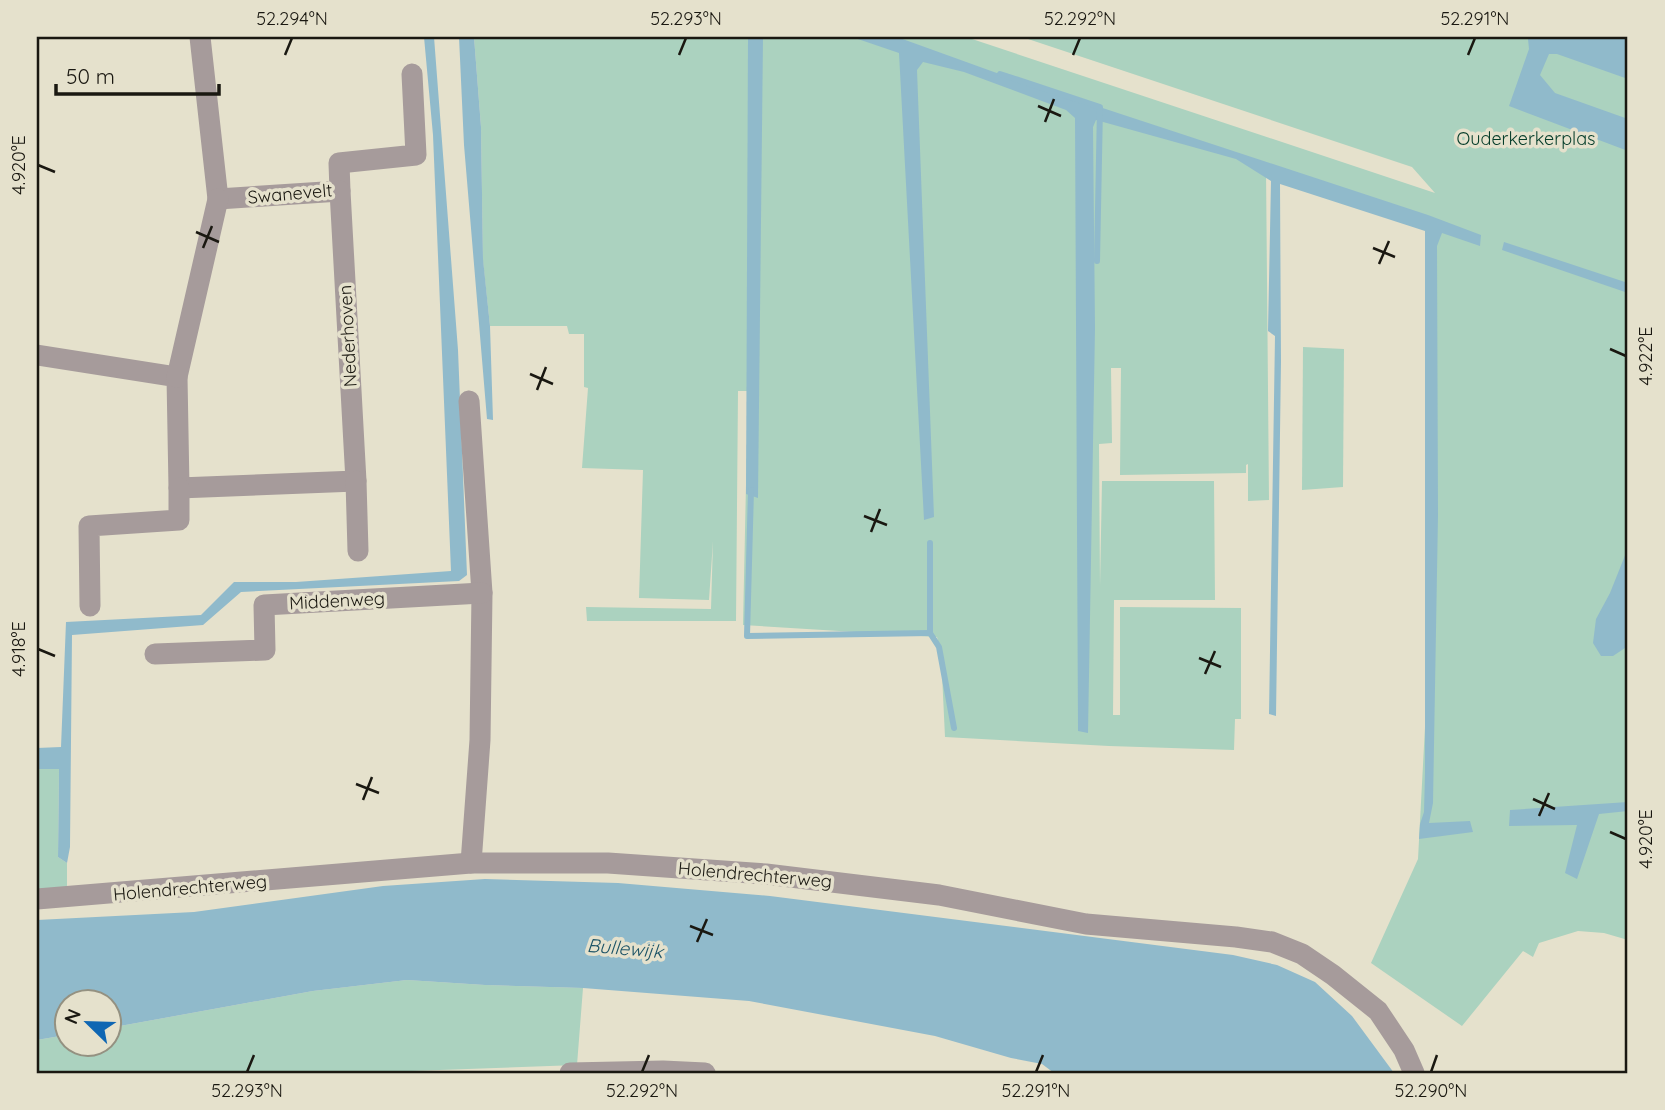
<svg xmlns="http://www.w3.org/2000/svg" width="1665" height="1110" font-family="Quicksand,sans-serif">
  <rect width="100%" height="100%" fill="#e5e1cc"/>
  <g fill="#abd2bf">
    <polygon points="474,37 966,37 1435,193 1412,167 1022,37 1628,37 1628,940 1604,933 1578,931 1539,943 1533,957 1523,951 1462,1026 1371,963 1418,859 1425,727 1432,226 1266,170 1269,500 1248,501 1248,464 1246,465 1246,473 1120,475 1121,368 1111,368 1112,443 1099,444 1100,587 1102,481 1214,481 1215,600 1114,600 1113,715 1120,715 1120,607 1241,608 1241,719 1235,719 1234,750 1109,746 945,737 941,653 937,637 743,625 748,391 738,391 736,621 587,621 586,607 711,609 713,541 709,600 639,598 643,470 582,468 588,388 584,387 584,334 569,334 567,326 490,326 483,261 481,127"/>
    <polygon points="1303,347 1344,349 1343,487 1302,490"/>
    <polygon points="37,769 59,769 58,857 67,863 67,893 37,893"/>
    <polygon points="407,980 485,985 583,988 577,1065 355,1073 37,1073 37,1040 66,1035 66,1044 108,1044 109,1028 313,991"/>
  </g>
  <g fill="#90bacb">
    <polygon points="424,37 434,37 458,350 467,575 459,581 241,592 203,625 72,635 70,847 67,863 58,857 59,769 37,769 37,748 61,747 66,622 201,615 234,582 296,582 451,571 433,135"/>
    <polygon points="459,37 474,37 481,127 483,259 490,326 493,420 487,419 464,145"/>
    <polygon points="748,37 763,37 758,498 746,494"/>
    <polygon points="852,37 897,37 1005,76 1428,215 1481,235 1480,246 1442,233 1437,246 1438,515 1433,803 1429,823 1470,821 1473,832 1419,839 1420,824 1424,812 1425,774 1425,231 1280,184 1281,362 1276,716 1269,714 1275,336 1268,331 1271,181 1236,159 1096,120 1093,127 1095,328 1088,733 1078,731 1075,118 1066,110 964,72 923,62 917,70 934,517 924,520 899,53"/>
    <polygon points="1523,37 1628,37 1628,79 1557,54 1549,54 1540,75 1555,93 1628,119 1628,151 1509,106 1529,49 1528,39"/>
    <polygon points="1504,242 1628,283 1628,293 1502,250"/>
    <polygon points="1628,548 1628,646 1613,656 1601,656 1593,643 1596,619 1610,593"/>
    <polygon points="1628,802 1628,811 1599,814 1577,879 1565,873 1577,825 1509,826 1510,810"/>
    <polygon points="485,879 618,883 770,896 1233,955 1277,965 1315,982 1352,1016 1394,1073 1054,1073 1042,1064 1011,1058 935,1036 749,1001 583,988 485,985 407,980 313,991 109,1028 108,1002 66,1002 66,1035 37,1040 37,920 194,912 383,886"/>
  </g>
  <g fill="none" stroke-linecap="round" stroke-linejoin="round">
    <g stroke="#90bacb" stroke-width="6">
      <polyline points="1000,74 1100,107 1097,261"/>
      <polyline points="751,490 747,636 930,633"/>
      <polyline points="930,543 930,633 939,647 954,728"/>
    </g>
    <g stroke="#a69b9b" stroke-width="21">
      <polyline points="200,37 218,199 340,191 339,163 416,155 412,74"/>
      <polyline points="37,355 177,377 179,488 356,481 340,191"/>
      <polyline points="177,377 218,199"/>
      <polyline points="469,401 482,593 480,740 471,863"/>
      <polyline points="356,481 358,551"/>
      <polyline points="90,606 89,526 179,520 179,488"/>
      <polyline points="155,654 265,650 264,605 482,593"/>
      <polyline points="37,899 471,863 608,863 766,874 939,895 1086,924 1236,937 1272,942 1302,954 1333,975 1378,1011 1404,1050 1414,1073"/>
      <polyline points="570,1073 663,1071 705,1073"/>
    </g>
  </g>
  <path fill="none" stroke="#1a1811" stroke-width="2.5" d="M285,55L292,38M679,55L686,38M1073,55L1080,38M1468,55L1475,38M1038,106L1061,116M1045,122L1054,99M38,165L55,172M196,232L219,242M203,248L212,226M1373,248L1395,257M1379,264L1389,241M1610,349L1626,356M530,374L553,384M537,390L546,367M864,516L887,525M871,532L880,509M38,649L55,656M1199,658L1221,667M1205,674L1215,651M356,784L379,793M1533,799L1555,809M363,800L372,777M1539,816L1549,793M1610,832L1626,839M690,926L713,935M697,942L707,919M247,1072L254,1055M642,1072L649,1055M1036,1072L1043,1055M1431,1072L1437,1055"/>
  <g text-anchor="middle" stroke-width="7" stroke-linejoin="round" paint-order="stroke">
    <g font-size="18" fill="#043c29" stroke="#e5e1cc">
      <text x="1526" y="145">Ouderkerkerplas</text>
    </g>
    <g font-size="18" fill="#1a1811" stroke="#e5e1cc">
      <text transform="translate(290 194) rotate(-5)" y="6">Swanevelt</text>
      <text transform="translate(348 336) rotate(-93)" y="6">Nederhoven</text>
      <text transform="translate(337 601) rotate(-3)" y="6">Middenweg</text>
      <text transform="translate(755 875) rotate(5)" y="6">Holendrechterweg</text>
      <text transform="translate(190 888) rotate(-5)" y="6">Holendrechterweg</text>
    </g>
    <g font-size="19" font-style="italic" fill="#1c5366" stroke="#e5e1cc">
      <text transform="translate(625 948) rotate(5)" y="7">Bullewijk</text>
    </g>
  </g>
  <rect width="1665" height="1110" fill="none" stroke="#e5e1cc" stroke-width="77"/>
  <g transform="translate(88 1023) rotate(293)"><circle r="33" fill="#e5e1cc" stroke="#949181" stroke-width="2"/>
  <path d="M0-5L12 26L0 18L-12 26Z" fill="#0e66b3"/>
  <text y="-10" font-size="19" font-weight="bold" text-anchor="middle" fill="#1a1811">N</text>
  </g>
  <path d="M56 84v10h163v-10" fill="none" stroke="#1a1811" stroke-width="3.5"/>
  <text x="66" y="84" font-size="21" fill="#1a1811" stroke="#e5e1cc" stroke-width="5" paint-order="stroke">50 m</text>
  <rect x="38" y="38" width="1588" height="1034" fill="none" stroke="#1a1811" stroke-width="2.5"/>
  <g font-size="18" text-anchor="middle" fill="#1a1811">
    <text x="292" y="25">52.294°N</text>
    <text x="686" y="25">52.293°N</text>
    <text x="1080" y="25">52.292°N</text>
    <text x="1475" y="25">52.291°N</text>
    <text transform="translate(19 165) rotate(-90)" y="6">4.920°E</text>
    <text transform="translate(1646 356) rotate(-90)" y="6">4.922°E</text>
    <text transform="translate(19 649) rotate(-90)" y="6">4.918°E</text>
    <text transform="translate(1646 839) rotate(-90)" y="6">4.920°E</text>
    <text x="247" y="1097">52.293°N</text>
    <text x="642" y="1097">52.292°N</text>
    <text x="1036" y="1097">52.291°N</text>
    <text x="1431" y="1097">52.290°N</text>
  </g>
</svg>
